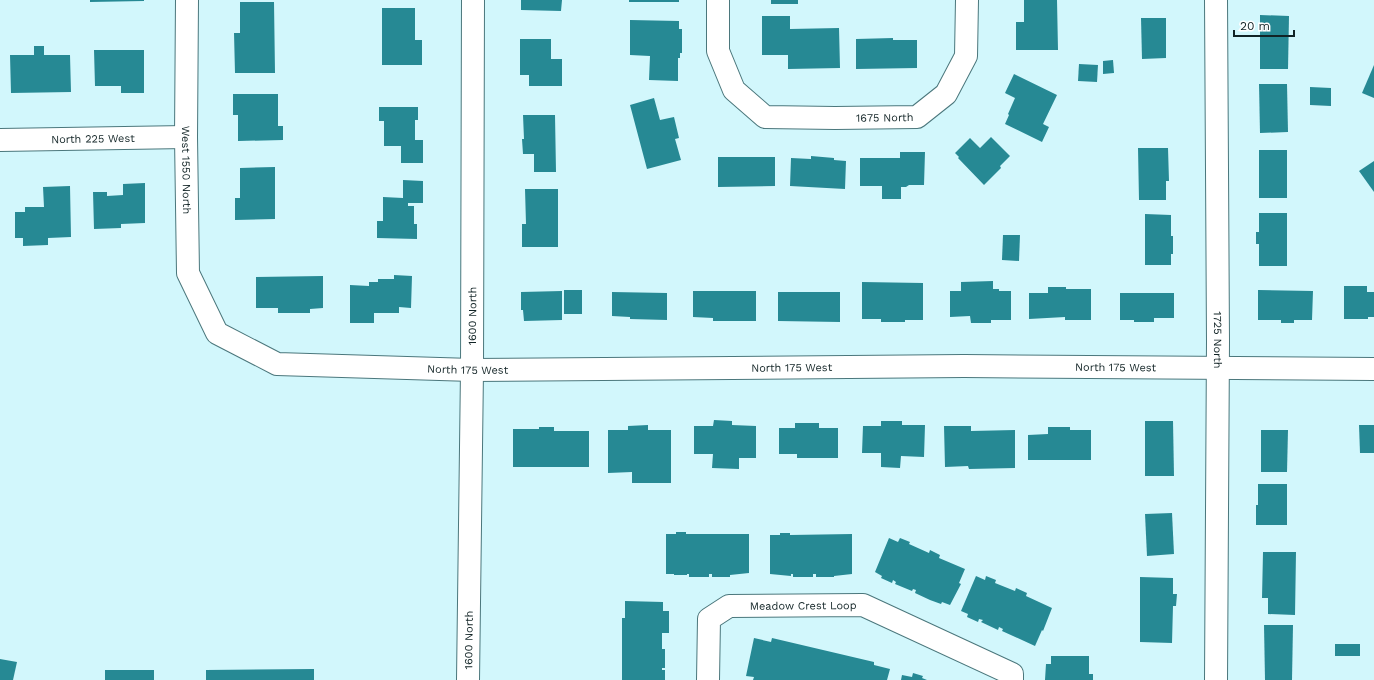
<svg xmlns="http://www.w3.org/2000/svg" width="1374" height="680" font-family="'Work Sans',sans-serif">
  <rect width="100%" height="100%" fill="#d2f7fc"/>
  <g fill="#268994">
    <polygon points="90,0 144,0 144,1 90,2"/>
    <polygon points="521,0 562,0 561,11 521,10"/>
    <rect x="629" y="0" width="50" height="2"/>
    <rect x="771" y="0" width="27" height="4"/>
    <polygon points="1024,0 1057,0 1058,50 1016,50 1016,22 1024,22"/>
    <polygon points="240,2 274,2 275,73 235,73 234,33 240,33"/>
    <polygon points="382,8 415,8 415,40 422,40 422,65 382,65"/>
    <polygon points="1260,15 1289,16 1288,69 1260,69"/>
    <polygon points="762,16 790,16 790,29 839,28 840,68 788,69 788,55 762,55"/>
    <polygon points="1141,18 1166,18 1166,58 1142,59"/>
    <polygon points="630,20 679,21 679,29 682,29 682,53 680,53 680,58 678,58 678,81 649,80 650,56 630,55"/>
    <polygon points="893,38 893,40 917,40 917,68 856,69 856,39"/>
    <polygon points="520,39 551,39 551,59 562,59 562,86 529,86 529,75 520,75"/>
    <polygon points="34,46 44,46 44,55 70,55 71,92 11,93 10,55 34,55"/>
    <polygon points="94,50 144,50 144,93 121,93 121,86 95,86"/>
    <polygon points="1113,60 1114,73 1103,74 1103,61"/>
    <polygon points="1079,64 1098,65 1097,82 1078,81"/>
    <polygon points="1374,65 1374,98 1362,93"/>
    <polygon points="1014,74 1057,95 1043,124 1049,127 1042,142 1005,124 1009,115 1008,114 1015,98 1005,93"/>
    <polygon points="1259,84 1287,84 1288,132 1260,133"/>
    <polygon points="1310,87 1331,88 1331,106 1310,105"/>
    <polygon points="233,94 278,94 278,126 283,126 283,140 238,141 238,115 233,115"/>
    <polygon points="654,98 660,120 674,117 679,138 675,139 681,160 647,169 630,105"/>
    <polygon points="379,107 418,107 418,120 415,120 415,140 423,140 423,163 401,163 401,146 384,146 384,121 379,121"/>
    <polygon points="523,115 555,115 556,172 534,172 534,154 523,154 522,139 524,139"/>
    <polygon points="991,137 1010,156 1000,166 1001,168 984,185 958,158 959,157 955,153 970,138 980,148"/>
    <polygon points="1138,148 1168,148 1169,181 1166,181 1166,200 1139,200"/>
    <rect x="1259" y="150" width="28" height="48"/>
    <polygon points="900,152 925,152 924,185 909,185 906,187 901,187 901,199 882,199 882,186 860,186 860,158 900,158"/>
    <polygon points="811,156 834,158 834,160 846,161 845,189 790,186 791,158 811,159"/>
    <polygon points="718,157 775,157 775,186 718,187"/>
    <polygon points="1374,161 1374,192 1359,171"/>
    <polygon points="275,167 275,219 235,220 235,198 240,198 240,168"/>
    <polygon points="403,180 423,181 423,203 408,203 408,206 414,206 414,224 417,224 417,239 377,238 377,221 383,221 383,197 403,198"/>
    <polygon points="145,183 145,223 121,224 121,228 94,229 93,192 107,192 107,196 123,195 123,184"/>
    <polygon points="70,186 71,237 48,238 48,245 23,246 23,238 15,238 15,212 25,212 25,207 44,207 43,187"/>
    <polygon points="525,189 558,189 558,247 522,247 522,224 526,224"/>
    <polygon points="1259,213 1287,213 1287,266 1259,266 1259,244 1256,244 1256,232 1259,232"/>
    <polygon points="1145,214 1171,215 1171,236 1173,236 1173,254 1171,254 1171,265 1145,265"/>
    <polygon points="1003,235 1020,235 1019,261 1002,260"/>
    <polygon points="394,275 412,276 411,308 399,307 399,313 374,313 374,323 350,323 350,285 369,286 369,282 378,282 378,279 394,279"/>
    <polygon points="323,276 323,308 310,309 310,313 278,313 278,308 256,308 256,277"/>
    <polygon points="993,281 993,289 999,289 999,291 1011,291 1011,320 991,320 991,323 971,323 970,316 950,317 950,291 961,291 961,282"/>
    <polygon points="862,282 923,283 923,320 905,320 905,322 881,322 881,319 862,319"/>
    <polygon points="1344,286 1367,286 1367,292 1374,292 1374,317 1368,317 1368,319 1344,319"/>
    <polygon points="1048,287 1066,287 1066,289 1091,289 1091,320 1065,320 1065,317 1029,319 1029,293 1048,293"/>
    <rect x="564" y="290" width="18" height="24"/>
    <polygon points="1258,290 1313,291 1312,320 1294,320 1294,323 1281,323 1281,320 1258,320"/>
    <polygon points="562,291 562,320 524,321 523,310 521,310 521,292"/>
    <polygon points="693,291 756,291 756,321 713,321 713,318 693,317"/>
    <polygon points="612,292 667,293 667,320 630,319 630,317 612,316"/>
    <polygon points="778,292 840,292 840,322 778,321"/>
    <polygon points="1120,293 1174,293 1174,318 1154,318 1154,322 1134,322 1134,320 1120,320"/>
    <polygon points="714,420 732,421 732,425 756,426 756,458 739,458 739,469 712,468 713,454 694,454 694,426 713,426"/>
    <polygon points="881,421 902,421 902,425 925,425 924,457 901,456 900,468 881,467 881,453 862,453 863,426 881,426"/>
    <polygon points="1145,421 1173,421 1174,476 1145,476"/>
    <polygon points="795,423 819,423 819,428 838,428 838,458 797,458 797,454 779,454 779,428 795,428"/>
    <polygon points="648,425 648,430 671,430 671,483 632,483 632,472 608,473 608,430 628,430 628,426"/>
    <polygon points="1359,425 1374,425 1374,453 1360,453"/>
    <polygon points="944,426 971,426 971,431 1015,430 1015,468 969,469 968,466 945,467"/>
    <polygon points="539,427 554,427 554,431 589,431 589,467 513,467 513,429 539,429"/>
    <polygon points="1048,427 1070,427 1070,430 1091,430 1091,460 1028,460 1028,435 1048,434"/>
    <polygon points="1261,430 1288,430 1287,472 1261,472"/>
    <polygon points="1258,484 1287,484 1287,525 1256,525 1256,505 1258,505"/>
    <polygon points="1172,513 1174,554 1147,556 1145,514"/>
    <polygon points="676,532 686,532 686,534 749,534 749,573 730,575 730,577 712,577 712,574 709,574 709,577 689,577 689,574 687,574 687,575 674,575 674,574 666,574 666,534 676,534"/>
    <polygon points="780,533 790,533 790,535 852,534 852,574 834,576 834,577 816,577 816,574 813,574 813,577 793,577 793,574 791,574 791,576 770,574 770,535 780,535"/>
    <polygon points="889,538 898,542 900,538 910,542 909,544 929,553 930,550 940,555 939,558 965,569 959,583 961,584 950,605 942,602 941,604 930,600 915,593 916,590 913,589 912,591 895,584 896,582 893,580 892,583 881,578 882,576 875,572"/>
    <polygon points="1263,552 1296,552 1295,615 1268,614 1268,598 1262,598"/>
    <polygon points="976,576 985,580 986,576 996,580 995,583 1015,591 1016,588 1027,593 1026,596 1052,608 1043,631 1042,630 1035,646 1002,631 1003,629 999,627 998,630 981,622 983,620 979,619 978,622 967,617 968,614 961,611"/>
    <polygon points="1140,577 1173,578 1173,594 1177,594 1176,606 1173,606 1172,643 1140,642"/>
    <polygon points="625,601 663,602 663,611 669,611 669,633 662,633 662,649 665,649 665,668 662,668 662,670 665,670 665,680 622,680 622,618 625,618"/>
    <polygon points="1264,625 1293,625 1292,680 1265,680"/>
    <polygon points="754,638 771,642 772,638 874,662 874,665 890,669 887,680 753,680 754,677 746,676"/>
    <rect x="1335" y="644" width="25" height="12"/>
    <polygon points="1051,656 1089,656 1089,674 1093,674 1093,680 1045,680 1046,664 1051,664"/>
    <polygon points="0,659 17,662 13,680 0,680"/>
    <polygon points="314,669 314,680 206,680 206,670"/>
    <rect x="105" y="670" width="49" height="10"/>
    <polygon points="913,673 923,676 922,678 927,680 901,680 902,675 912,677"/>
  </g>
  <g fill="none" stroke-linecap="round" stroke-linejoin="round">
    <defs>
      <g id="minor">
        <path id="s1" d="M187,0L186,137L188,273L217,333L277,364L472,370L964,366L1374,369"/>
        <path id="s2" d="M718,0V51L734,90L765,117L835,118L917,117L946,94L966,56L967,0"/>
        <path id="s3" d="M1216,0L1218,341L1216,680"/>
        <path id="s4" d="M0,140L186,137"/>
        <path id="s5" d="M468,680L472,370L473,0"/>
        <path id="s6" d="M708,680L709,619L729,606L863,605L1012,674V680"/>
      </g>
    </defs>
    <use href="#minor" stroke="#4b777c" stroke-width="24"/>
    <use href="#minor" stroke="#fff" stroke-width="22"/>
  </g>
  <g text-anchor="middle" stroke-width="4" stroke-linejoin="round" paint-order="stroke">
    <g font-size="11" fill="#112325" stroke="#fff">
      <text dy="4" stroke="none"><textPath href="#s2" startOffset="254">1675 North</textPath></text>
      <text dy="4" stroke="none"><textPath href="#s4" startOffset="93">North 225 West</textPath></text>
      <text dy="4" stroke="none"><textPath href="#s1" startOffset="170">West 1550 North</textPath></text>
      <text dy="4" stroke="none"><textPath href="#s5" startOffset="364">1600 North</textPath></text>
      <text dy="4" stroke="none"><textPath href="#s3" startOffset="340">1725 North</textPath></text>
      <text dy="4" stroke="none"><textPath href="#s1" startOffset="922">North 175 West</textPath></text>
      <text dy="4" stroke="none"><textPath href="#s1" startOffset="1246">North 175 West</textPath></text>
      <text dy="4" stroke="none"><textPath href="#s1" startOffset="598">North 175 West</textPath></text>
      <text dy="4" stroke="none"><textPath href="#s6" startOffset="159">Meadow Crest Loop</textPath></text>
      <text dy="4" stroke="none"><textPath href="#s5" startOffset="40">1600 North</textPath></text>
    </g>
  </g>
  <path d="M1234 30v6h60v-6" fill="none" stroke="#112325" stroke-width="2"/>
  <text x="1240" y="30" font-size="12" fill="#112325" stroke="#ffffff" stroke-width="3" paint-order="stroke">20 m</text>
</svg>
